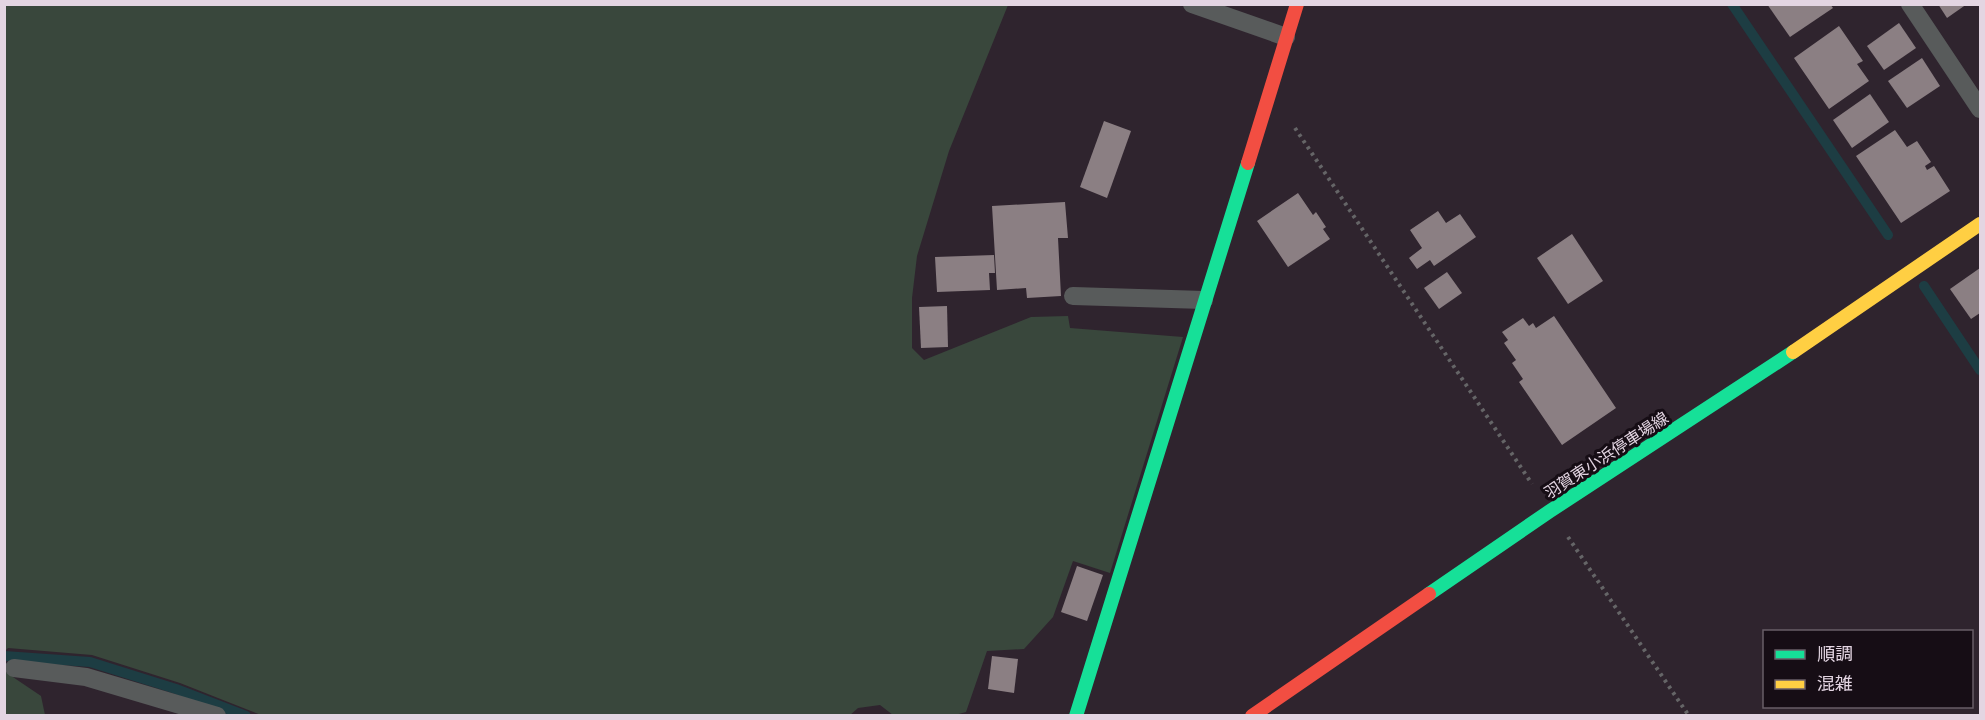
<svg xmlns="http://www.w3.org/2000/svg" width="1985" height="720" font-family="Lora,'Noto Sans JP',serif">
  <rect width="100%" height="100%" fill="#2f242e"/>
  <g fill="#39473c">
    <polygon points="5,5 1008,5 949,151 917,256 912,298 912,348 924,360 1031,317 1068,316 1070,328 1183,337 1110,573 1073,561 1053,617 1024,649 987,651 966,712 951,716 893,715 880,705 858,708 849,716 261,715 180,683 92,655 8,648 5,651"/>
    <polygon points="4,671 41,696 45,715 5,715"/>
  </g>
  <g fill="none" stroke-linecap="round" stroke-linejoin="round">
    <g stroke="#1d3d43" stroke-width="10">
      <polyline points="1732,4 1888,235"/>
      <polyline points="1924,286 1980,370"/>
      <polyline points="4,656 90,662 176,689 246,716"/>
    </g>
  </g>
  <g fill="#8b7f83">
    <polygon points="1767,4 1830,4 1833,8 1790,37"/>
    <polygon points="1938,4 1967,4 1947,18"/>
    <polygon points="1899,23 1916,48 1884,70 1867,46"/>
    <polygon points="1839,26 1863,61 1857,64 1869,81 1829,109 1794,58"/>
    <polygon points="1922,58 1940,86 1907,108 1888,81"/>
    <polygon points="1870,94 1889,122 1852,148 1833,120"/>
    <polygon points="1104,121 1131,131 1107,198 1080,187"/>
    <polygon points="1895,130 1907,147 1917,141 1931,162 1925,166 1927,170 1934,166 1950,191 1901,223 1856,156"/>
    <polygon points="1298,193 1313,215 1316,212 1326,227 1323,229 1330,239 1288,267 1257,221"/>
    <polygon points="1065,202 1068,238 1058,238 1061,296 1027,298 1026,288 997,290 992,206"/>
    <polygon points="1438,211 1446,223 1460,214 1476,237 1434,266 1430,260 1417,269 1409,258 1422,248 1410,230"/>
    <polygon points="1572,234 1603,281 1568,304 1537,258"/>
    <polygon points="994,255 995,273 989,273 990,290 937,292 935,257"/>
    <polygon points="1980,268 1980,313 1971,319 1950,289"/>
    <polygon points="1447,272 1462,293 1439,309 1424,288"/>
    <polygon points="947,306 948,347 921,348 919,307"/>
    <polygon points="1554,316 1616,408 1562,445 1519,382 1523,379 1512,363 1516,360 1504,343 1508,340 1502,332 1523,318 1529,326 1533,323 1536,328"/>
    <polygon points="1077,566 1103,575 1087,621 1061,612"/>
    <polygon points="992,656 1018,659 1014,693 988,689"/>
  </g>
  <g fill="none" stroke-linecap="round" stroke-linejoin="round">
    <g stroke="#656567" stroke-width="4" stroke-dasharray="3 4.5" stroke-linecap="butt">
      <polyline points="1295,128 1532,484"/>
      <polyline points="1568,537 1689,716"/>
    </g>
    <g stroke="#585b5b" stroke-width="18">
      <polyline points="1192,4 1286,37"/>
      <polyline points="1910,4 1980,109"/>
      <polyline points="1073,296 1204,300"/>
      <polyline points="14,668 86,677 217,716"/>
    </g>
    <g stroke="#16e098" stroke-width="14">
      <polyline points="1429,594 1550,511 1793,352"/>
      <polyline points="1076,716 1248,163"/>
    </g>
    <polyline stroke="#ffcf43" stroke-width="14" points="1793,352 1980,224"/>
    <g stroke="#f24e42" stroke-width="14">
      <polyline points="1248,163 1297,4"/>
      <polyline points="1252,716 1429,594"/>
    </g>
  </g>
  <g text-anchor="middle" stroke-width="6" stroke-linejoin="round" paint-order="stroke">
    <g font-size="16" fill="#e3d5e2" stroke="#160d15">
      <text transform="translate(1606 455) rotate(-33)" y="6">羽賀東小浜停車場線</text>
    </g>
  </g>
  <rect width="1985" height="720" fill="none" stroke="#e3d5e2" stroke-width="12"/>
  <rect x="1763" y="630" width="210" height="78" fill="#160d15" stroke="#685d67" stroke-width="1.5"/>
  <rect x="1775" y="650" width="30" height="9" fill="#16e098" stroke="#685d67" stroke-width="1.5"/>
  <text x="1817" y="660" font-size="18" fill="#e3d5e2">順調</text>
  <rect x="1775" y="680" width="30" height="9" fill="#ffcf43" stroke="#685d67" stroke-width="1.5"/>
  <text x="1817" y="690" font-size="18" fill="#e3d5e2">混雑</text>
</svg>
